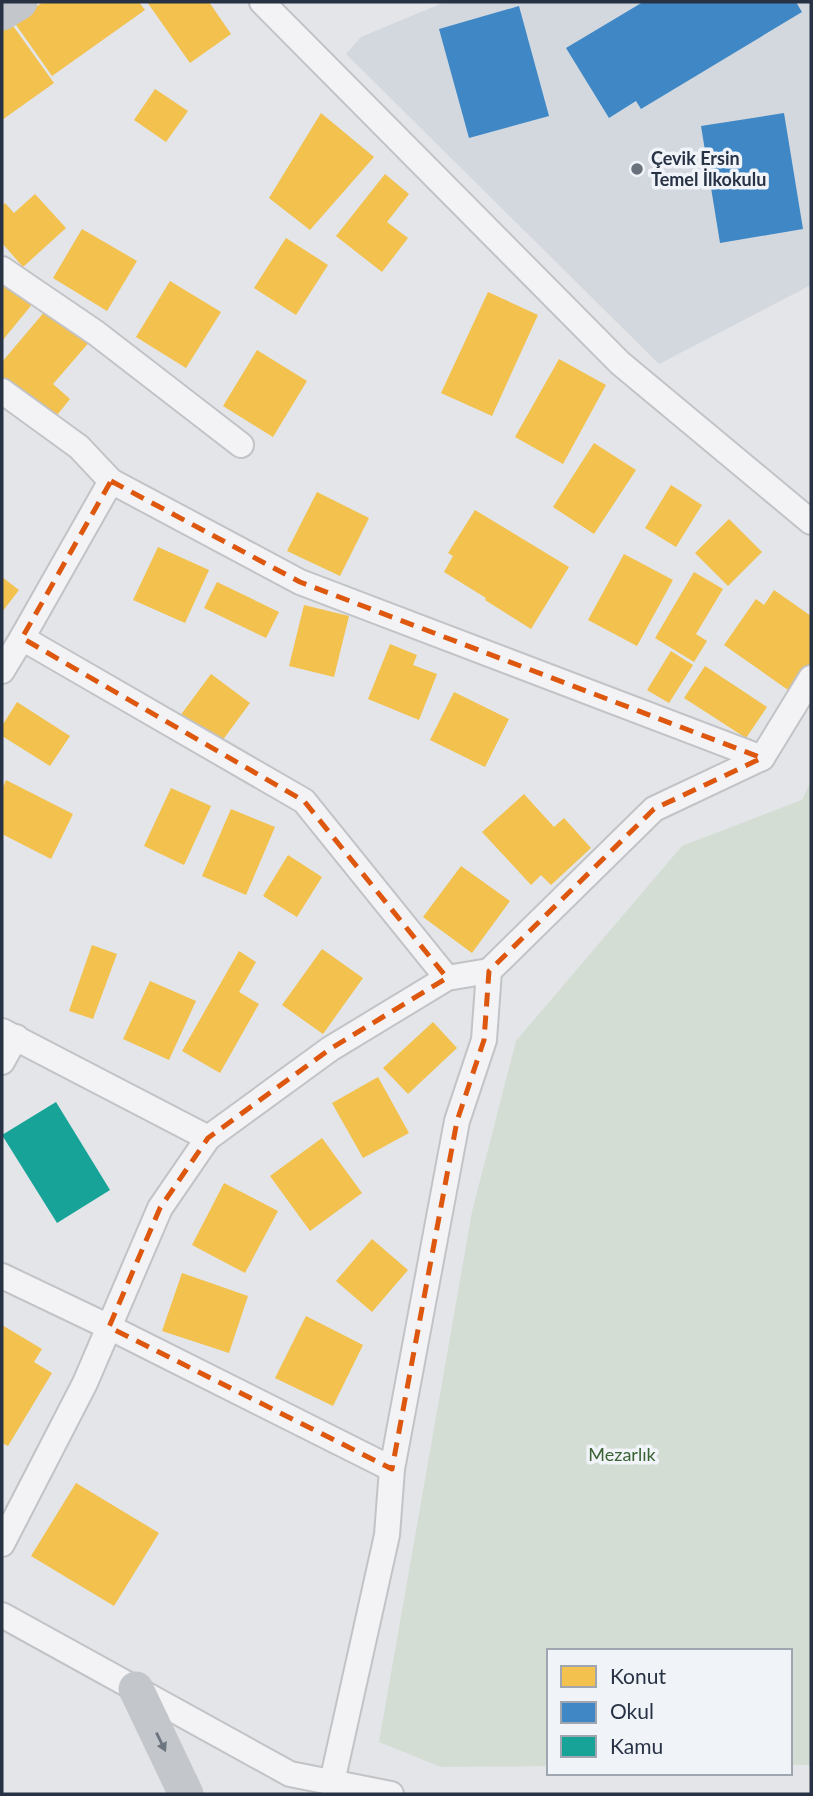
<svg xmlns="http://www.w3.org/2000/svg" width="813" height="1796" font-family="Lato,sans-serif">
  <rect width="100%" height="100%" fill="#e3e5e8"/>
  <polygon fill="#d3d8df" points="445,2 811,2 811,285 659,364 346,54 361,37"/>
  <polygon fill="#d3ddd3" points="811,781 811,1765 790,1765 790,1651 549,1651 549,1766 441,1767 379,1742 472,1212 516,1041 682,846 802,800"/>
  <g fill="#f2c14e">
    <polygon points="43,2 139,2 145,10 52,76 14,22"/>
    <polygon points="147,2 209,2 231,34 190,63"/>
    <polygon points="6,16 54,83 2,120 2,19"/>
    <polygon points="155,89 188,111 166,142 134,120"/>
    <polygon points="321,113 374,157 310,230 269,198"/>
    <polygon points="385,174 409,194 387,222 408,238 382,272 336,236"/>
    <polygon points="35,194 66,228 23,267 2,243 2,206 5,203 14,213"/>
    <polygon points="82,229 137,261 107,311 53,278"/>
    <polygon points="286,238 328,265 296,315 254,288"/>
    <polygon points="2,275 34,302 2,341"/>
    <polygon points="170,281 221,312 186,368 136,337"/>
    <polygon points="488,292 538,315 492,416 441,393"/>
    <polygon points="51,304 92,339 53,384 70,399 49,425 2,385 2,362"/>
    <polygon points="257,350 307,381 273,437 223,406"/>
    <polygon points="559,359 606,385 563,464 515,437"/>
    <polygon points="594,443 636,470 594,534 553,507"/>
    <polygon points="671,485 702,505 676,547 645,528"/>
    <polygon points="317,492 369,518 340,576 287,551"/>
    <polygon points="475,510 569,567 531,629 485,600 486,598 444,572 453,556 448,553"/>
    <polygon points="729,519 762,552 728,586 695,553"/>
    <polygon points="158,547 209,570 185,623 133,600"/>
    <polygon points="624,554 673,580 637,646 588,620"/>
    <polygon points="694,572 723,589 696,634 707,641 694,662 655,638"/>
    <polygon points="2,577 19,590 2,612"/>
    <polygon points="217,582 279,612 266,638 204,608"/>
    <polygon points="774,590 811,616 811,662 791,692 724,645 756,599 764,605"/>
    <polygon points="304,605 349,616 334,677 289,666"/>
    <polygon points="390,644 417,655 413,665 437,674 419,720 368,699"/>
    <polygon points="671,651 693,665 669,703 647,690"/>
    <polygon points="705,666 767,707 746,738 684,698"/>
    <polygon points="211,674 250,703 219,745 180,716"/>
    <polygon points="454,692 509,719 485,767 430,740"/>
    <polygon points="17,702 70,736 50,766 2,736 2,726"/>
    <polygon points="6,780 73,814 51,859 2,834 2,789"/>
    <polygon points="171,788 211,806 184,865 144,846"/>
    <polygon points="524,794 554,827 564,818 591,848 551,885 541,875 531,885 482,832"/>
    <polygon points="231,809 275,827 246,895 202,876"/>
    <polygon points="288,855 322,877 297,917 263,896"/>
    <polygon points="461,866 510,901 472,953 423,917"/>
    <polygon points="92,945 117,954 93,1019 69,1011"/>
    <polygon points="322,949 363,978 323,1034 282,1005"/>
    <polygon points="239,951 256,962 239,992 259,1004 220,1073 182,1051"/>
    <polygon points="150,981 196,1001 169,1060 123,1039"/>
    <polygon points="433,1022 457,1048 408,1094 383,1068"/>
    <polygon points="378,1077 409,1133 363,1158 332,1103"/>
    <polygon points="322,1138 362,1193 310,1231 270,1176"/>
    <polygon points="224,1183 278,1211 245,1273 192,1245"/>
    <polygon points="372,1239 408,1270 372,1312 336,1281"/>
    <polygon points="182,1273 248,1296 229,1353 162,1331"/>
    <polygon points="306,1316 363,1345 333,1406 275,1378"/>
    <polygon points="2,1325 42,1349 34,1362 52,1373 8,1446 2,1443"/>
    <polygon points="76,1483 159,1533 114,1606 31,1556"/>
  </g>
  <g fill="#3f88c5">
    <polygon points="643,2 796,2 802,12 641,109 636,101 609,118 566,48"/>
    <polygon points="519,6 549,116 469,138 439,29"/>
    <polygon points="784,113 803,229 720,243 701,126"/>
  </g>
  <polygon fill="#17a398" points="56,1102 110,1190 57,1223 2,1135"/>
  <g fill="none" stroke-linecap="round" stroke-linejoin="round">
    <defs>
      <g id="street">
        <polyline points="262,2 620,363 811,522"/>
        <polyline points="2,269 96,333 241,445"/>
        <polyline points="2,391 79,447 111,481 300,582 762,758"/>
        <polyline points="22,638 304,801 447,978"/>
        <polyline points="2,671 22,638 111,481"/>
        <polyline points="2,1031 208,1138"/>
        <polyline points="2,1062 16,1037"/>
        <polyline points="2,1276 109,1327 392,1469"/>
        <polyline points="2,1544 85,1383 160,1208 208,1138 330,1049 447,978 489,971 654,809 762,758 811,678"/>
        <polyline points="2,1615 290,1774 391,1794"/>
        <polyline points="332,1782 387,1535 392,1469 457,1121 484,1040 489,971"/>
      </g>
    </defs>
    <use href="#street" stroke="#c1c3c6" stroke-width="28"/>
    <use href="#street" stroke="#f3f3f5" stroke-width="24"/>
    <g stroke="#c3c6ca" stroke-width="35">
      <polyline points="2,13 20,2"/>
      <polyline points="136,1689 186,1794"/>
    </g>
  </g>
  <defs><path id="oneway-solid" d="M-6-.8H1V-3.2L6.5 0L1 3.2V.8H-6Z" transform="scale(1.75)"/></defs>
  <use fill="#6d7580" href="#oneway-solid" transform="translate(161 1742) rotate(64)"/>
  <path fill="none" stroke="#de570f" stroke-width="5" stroke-dasharray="14 9" stroke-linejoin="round" d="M111,481L300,582L762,758L654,809L489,971L484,1040L457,1121L392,1469L109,1327L160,1208L208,1138L330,1049L447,978L304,801L22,638Z"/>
  <circle fill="#69717d" stroke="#f0f3f8" stroke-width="2.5" cx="637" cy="169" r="7"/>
  <g text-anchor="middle" stroke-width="7" stroke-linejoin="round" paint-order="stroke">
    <g font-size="18" font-weight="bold" fill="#273244" stroke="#f0f3f8" text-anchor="start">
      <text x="651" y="165">Çevik Ersin<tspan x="651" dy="21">Temel İlkokulu</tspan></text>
    </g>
    <g font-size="18" fill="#3b6232" stroke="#f0f3f8">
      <text x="622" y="1461">Mezarlık</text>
    </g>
  </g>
  <rect width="813" height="1796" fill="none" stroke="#273244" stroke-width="7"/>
  <rect x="547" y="1649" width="245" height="126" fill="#f0f3f8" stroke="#a0a6b0" stroke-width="2"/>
  <rect x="561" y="1666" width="35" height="21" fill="#f2c14e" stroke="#a0a6b0" stroke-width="2"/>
  <text x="610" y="1684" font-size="21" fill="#273244">Konut</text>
  <rect x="561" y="1702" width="35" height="21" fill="#3f88c5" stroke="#a0a6b0" stroke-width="2"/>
  <text x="610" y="1719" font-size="21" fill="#273244">Okul</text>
  <rect x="561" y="1736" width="35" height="21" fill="#17a398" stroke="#a0a6b0" stroke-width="2"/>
  <text x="610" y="1754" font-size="21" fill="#273244">Kamu</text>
</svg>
